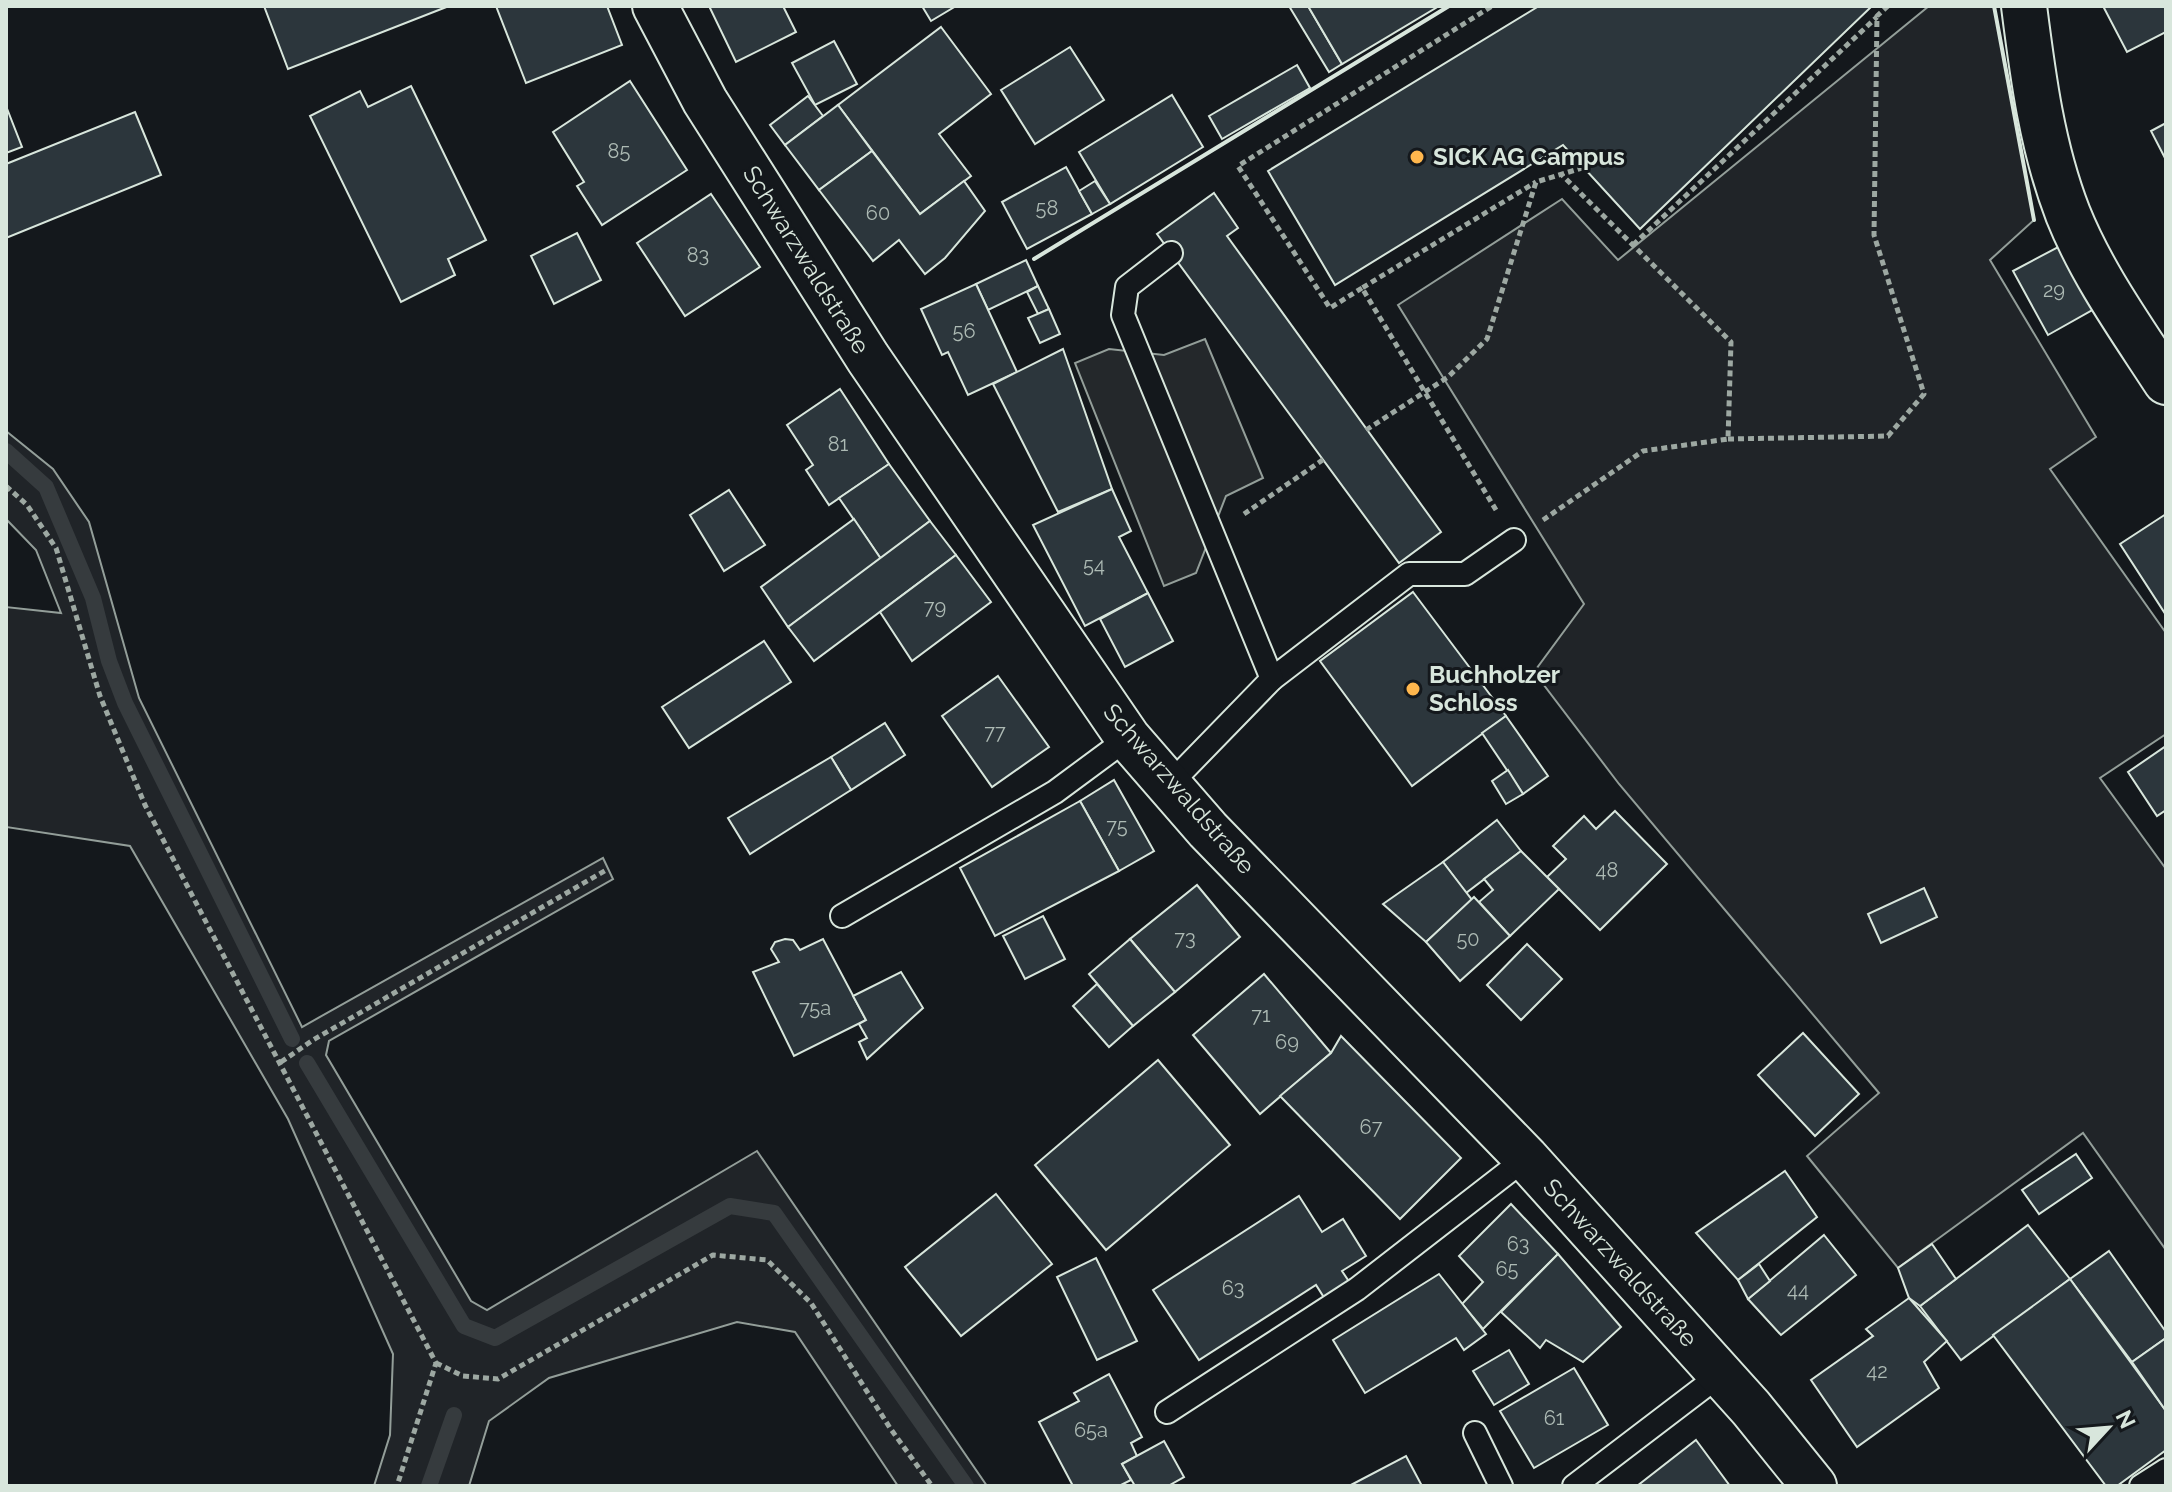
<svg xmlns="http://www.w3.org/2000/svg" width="2172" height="1492" font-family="Raleway,sans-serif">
  <rect width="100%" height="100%" fill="#14181c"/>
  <g fill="#202428" stroke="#939e99" stroke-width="2">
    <polygon points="1929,6 1994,6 2034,220 1990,260 2096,437 2050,469 2166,633 2166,734 2100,778 2166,869 2166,1250 2083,1133 1898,1268 1807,1156 1879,1093 1619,784 1534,672 1584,604 1398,305 1562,199 1618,260"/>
    <polygon points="6,431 53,469 89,522 139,698 302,1027 603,858 613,879 329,1041 326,1055 471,1301 487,1310 757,1151 987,1486 898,1486 795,1332 737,1322 549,1378 489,1421 469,1486 374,1486 390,1435 393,1354 288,1119 130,846 6,827 6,607 61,613 36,550 6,519"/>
  </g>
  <polygon fill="#24282b" stroke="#939e99" stroke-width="2" points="1205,339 1263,478 1226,496 1196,573 1164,586 1075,363 1109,349 1164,355"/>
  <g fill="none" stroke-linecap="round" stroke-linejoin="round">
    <g stroke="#363b3e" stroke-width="16">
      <polyline points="6,451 46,487 93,598 109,661 125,703 292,1039"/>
      <polyline points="307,1063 464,1326 495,1338 730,1206 774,1213 966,1486"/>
      <polyline points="429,1486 454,1415"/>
    </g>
  </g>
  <g fill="#2c363c" stroke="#d8e6dc" stroke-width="2">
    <polygon points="264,6 449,6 288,69"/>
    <polygon points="496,6 607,6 622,45 526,83"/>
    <polygon points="709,6 783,6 796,32 736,62"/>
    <polygon points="922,6 956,6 931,21"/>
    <polygon points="1289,6 1308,6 1342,64 1329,72"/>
    <polygon points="1308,6 1439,6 1342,64"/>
    <polygon points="1539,6 1872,6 1640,229 1563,145 1335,285 1268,171"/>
    <polygon points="2103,6 2166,6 2166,32 2127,52"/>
    <polygon points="941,27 991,94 939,134 971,176 920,214 838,105"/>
    <polygon points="834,41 857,84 815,105 792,63"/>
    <polygon points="1070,47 1104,100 1035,144 1001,90"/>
    <polygon points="1297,65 1310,88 1222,139 1209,116"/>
    <polygon points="630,81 687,170 602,225 577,186 584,182 553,132"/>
    <polygon points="411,86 486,240 448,259 455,275 401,302 310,116 360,91 368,107"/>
    <polygon points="1172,95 1203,147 1110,204 1079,152"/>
    <polygon points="808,96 823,116 785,145 770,125"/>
    <polygon points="838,105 872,151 819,190 785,145"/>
    <polygon points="6,106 22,147 6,153"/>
    <polygon points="135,112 161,175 6,238 6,164"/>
    <polygon points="2166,123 2166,160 2151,131"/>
    <polygon points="872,151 920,214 964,181 985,211 945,258 925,274 899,240 873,261 819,190"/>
    <polygon points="1066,167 1092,214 1027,249 1002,202"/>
    <polygon points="1095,181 1110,204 1092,214 1079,191"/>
    <polygon points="1214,193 1238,228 1227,236 1441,532 1399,563 1157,234"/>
    <polygon points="711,194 760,267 685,316 637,243"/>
    <polygon points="577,233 601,280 554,304 531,256"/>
    <polygon points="2060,246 2094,309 2048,335 2013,271"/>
    <polygon points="1026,260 1038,286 988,310 976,284"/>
    <polygon points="976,284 1017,372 968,395 948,352 942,355 921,309"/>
    <polygon points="1038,286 1049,309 1038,314 1027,292"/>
    <polygon points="1049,309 1060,334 1040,343 1028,318"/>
    <polygon points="1063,349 1112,489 1058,512 993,384"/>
    <polygon points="840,389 889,464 829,505 806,470 813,465 787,425"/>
    <polygon points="889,464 930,521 881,559 839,498"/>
    <polygon points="1112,489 1131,531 1119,537 1148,593 1085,626 1033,525"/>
    <polygon points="729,490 765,545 724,571 690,515"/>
    <polygon points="2166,514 2166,615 2120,544"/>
    <polygon points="854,519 881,559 788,627 761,587"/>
    <polygon points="930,521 956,555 814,661 788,627"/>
    <polygon points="956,555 991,602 912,661 880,612"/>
    <polygon points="1413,592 1506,716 1412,786 1320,661"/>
    <polygon points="1148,593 1173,641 1125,667 1100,619"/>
    <polygon points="764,641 791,682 689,748 662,707"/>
    <polygon points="998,676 1049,747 992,787 942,716"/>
    <polygon points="1506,716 1548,776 1523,794 1482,733"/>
    <polygon points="885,723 905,755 851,790 831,757"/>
    <polygon points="2166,746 2166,810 2157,816 2128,772"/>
    <polygon points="831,757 851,790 750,854 728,818"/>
    <polygon points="1508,770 1523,794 1506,804 1492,781"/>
    <polygon points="1114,780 1154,851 1119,871 1080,801"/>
    <polygon points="1080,801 1119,871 995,936 960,868"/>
    <polygon points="1615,811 1667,864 1600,930 1547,877 1566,859 1553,846 1584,816 1596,829"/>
    <polygon points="1497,820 1521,851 1466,893 1443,862"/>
    <polygon points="1521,851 1559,889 1510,936 1479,902 1493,890 1484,879"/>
    <polygon points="1443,862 1472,900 1426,942 1383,904"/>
    <polygon points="1197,885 1240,937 1175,992 1130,939"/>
    <polygon points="1924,888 1937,917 1881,943 1868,914"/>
    <polygon points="1474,897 1510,936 1460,981 1426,942"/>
    <polygon points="1043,916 1065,959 1025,979 1003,936"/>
    <polygon points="785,939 793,940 800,950 823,939 866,1020 794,1056 753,972 779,962 771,949 775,942"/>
    <polygon points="1130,939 1175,992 1133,1026 1089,974"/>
    <polygon points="1527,944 1562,979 1521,1020 1487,985"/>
    <polygon points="901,972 923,1008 867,1059 859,1042 867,1038 859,1024 866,1020 853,996"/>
    <polygon points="1264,974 1331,1053 1260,1114 1193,1035"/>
    <polygon points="1097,984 1133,1026 1109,1047 1073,1006"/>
    <polygon points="1803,1033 1859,1094 1815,1136 1758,1075"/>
    <polygon points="1341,1036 1461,1158 1400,1219 1280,1096 1331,1053"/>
    <polygon points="1158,1060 1230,1145 1106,1250 1035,1165"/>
    <polygon points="2076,1154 2092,1178 2039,1214 2022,1190"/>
    <polygon points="1785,1171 1817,1217 1738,1280 1696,1233"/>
    <polygon points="996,1194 1052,1264 961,1336 905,1267"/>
    <polygon points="1299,1196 1322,1232 1343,1219 1366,1256 1342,1271 1350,1283 1325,1299 1316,1285 1199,1360 1153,1290"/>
    <polygon points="1511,1204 1558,1254 1483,1329 1462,1304 1483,1282 1459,1256"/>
    <polygon points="2028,1225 2070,1279 1961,1360 1920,1306"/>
    <polygon points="1824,1235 1856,1275 1781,1335 1748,1299"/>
    <polygon points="1932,1244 1956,1279 1920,1306 1909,1298 1898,1268"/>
    <polygon points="2109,1251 2166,1332 2166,1338 2132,1362 2070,1279"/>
    <polygon points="1558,1254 1621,1327 1583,1362 1546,1340 1540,1348 1501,1312"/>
    <polygon points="1096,1258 1137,1341 1097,1360 1057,1277"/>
    <polygon points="1759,1264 1770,1281 1748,1299 1738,1280"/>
    <polygon points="1439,1274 1486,1334 1464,1350 1456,1338 1365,1393 1333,1340"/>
    <polygon points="2070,1279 2166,1411 2166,1450 2117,1486 2106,1486 1993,1335"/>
    <polygon points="1909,1298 1947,1341 1924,1362 1939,1388 1857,1447 1811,1380 1873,1336 1866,1329"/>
    <polygon points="2166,1338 2166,1411 2132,1362"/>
    <polygon points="1509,1350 1529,1384 1494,1405 1473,1371"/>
    <polygon points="1574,1368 1608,1425 1534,1468 1500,1411"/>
    <polygon points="1109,1374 1142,1437 1131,1443 1137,1456 1122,1464 1131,1480 1119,1486 1073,1486 1039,1422 1079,1401 1074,1393"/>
    <polygon points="1696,1440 1730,1486 1637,1486"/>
    <polygon points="1164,1441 1184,1477 1168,1486 1135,1486 1122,1464"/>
    <polygon points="1406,1456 1422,1486 1349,1486"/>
  </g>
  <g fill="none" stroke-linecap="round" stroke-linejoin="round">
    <defs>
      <g id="service">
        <polyline points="1272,679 1409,574 1465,574 1514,540"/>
        <polyline points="1169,785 1272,679 1123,315 1127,287 1171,253"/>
        <polyline points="842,916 1055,792 1128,738"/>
        <polyline points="1167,1412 1357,1289 1526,1158"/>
        <polyline points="1475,1433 1501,1486"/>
        <polyline points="1574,1486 1721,1374"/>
        <polyline points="2141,1486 2166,1470"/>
      </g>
      <g id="minor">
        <polyline points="655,6 705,101 868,358 1128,738 1208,830 1526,1158 1751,1408 1814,1486"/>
        <path d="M2024,6C2033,77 2042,147 2068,214C2092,274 2131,328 2166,382"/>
      </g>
    </defs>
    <use href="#service" stroke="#d8e6dc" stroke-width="26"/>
    <use href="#minor" stroke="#d8e6dc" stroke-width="48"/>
    <g stroke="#9da8a2" stroke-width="5" stroke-dasharray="6 4" stroke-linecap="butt">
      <polyline points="1633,245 1877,17"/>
      <polyline points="1362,288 1330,308 1238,166 1492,6"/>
      <polyline points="1366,430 1448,377 1487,339 1536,182 1582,168"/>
      <polyline points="1728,439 1888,436 1924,394 1874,235 1877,16 1888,6"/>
      <polyline points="6,486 27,505 56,548 100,696 145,805 436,1363 397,1486"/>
      <polyline points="1496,510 1362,288 1536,182"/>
      <polyline points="1244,514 1324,459"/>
      <polyline points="1543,520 1643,451 1728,439 1731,342 1562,175"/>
      <polyline points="281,1062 313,1040 608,869"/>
      <polyline points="436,1363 463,1376 498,1379 713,1255 767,1260 811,1303 890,1428 932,1486"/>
    </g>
    <use href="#service" stroke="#14181c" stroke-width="22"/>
    <use href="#minor" stroke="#14181c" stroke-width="44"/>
    <g stroke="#d8e6dc" stroke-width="4">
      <polyline points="1994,6 2034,220"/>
      <polyline points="1034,259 1449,6"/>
    </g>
  </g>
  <g fill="#ffb74d" stroke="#14181c" stroke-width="3">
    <circle cx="1417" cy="157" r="8"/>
    <circle cx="1413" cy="689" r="8"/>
  </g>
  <g text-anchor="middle" stroke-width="6" stroke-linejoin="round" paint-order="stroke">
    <g font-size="20" fill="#adbab4">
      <text x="619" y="158">85</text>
      <text x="1047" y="215">58</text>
      <text x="878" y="220">60</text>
      <text x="698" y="262">83</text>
      <text x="2054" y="297">29</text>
      <text x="964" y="338">56</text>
      <text x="838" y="451">81</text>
      <text x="1094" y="572">54</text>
      <text x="935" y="614">79</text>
      <text x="995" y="739">77</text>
      <text x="1117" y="833">75</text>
      <text x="1607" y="877">48</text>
      <text x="1185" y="945">73</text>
      <text x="1468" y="946">50</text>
      <text x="815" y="1015">75a</text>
      <text x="1261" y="1022">71</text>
      <text x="1287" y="1049">69</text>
      <text x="1371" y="1134">67</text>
      <text x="1518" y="1251">63</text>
      <text x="1507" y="1276">65</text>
      <text x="1233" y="1295">63</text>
      <text x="1798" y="1297">44</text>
      <text x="1877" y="1378">42</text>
      <text x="1554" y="1425">61</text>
      <text x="1091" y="1437">65a</text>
    </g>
    <g font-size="24" font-weight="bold" fill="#d8e6dc" stroke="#14181c" text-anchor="start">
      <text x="1433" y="165">SICK AG Campus</text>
      <text x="1429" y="683">Buchholzer<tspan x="1429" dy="28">Schloss</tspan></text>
    </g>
    <g font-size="24" fill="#d8e6dc" stroke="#14181c">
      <text transform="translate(806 260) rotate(58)" y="8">Schwarzwaldstraße</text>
      <text transform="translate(1179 789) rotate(49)" y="8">Schwarzwaldstraße</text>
      <text transform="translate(1620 1263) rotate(48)" y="8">Schwarzwaldstraße</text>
    </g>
  </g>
  <rect width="2172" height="1492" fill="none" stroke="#d8e6dc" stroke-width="16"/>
  <g transform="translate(2108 1428) rotate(64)" stroke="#14181c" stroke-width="6" paint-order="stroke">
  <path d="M0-6L14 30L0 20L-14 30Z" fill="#d8e6dc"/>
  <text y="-12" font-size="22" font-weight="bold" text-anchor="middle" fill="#d8e6dc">N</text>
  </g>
</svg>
